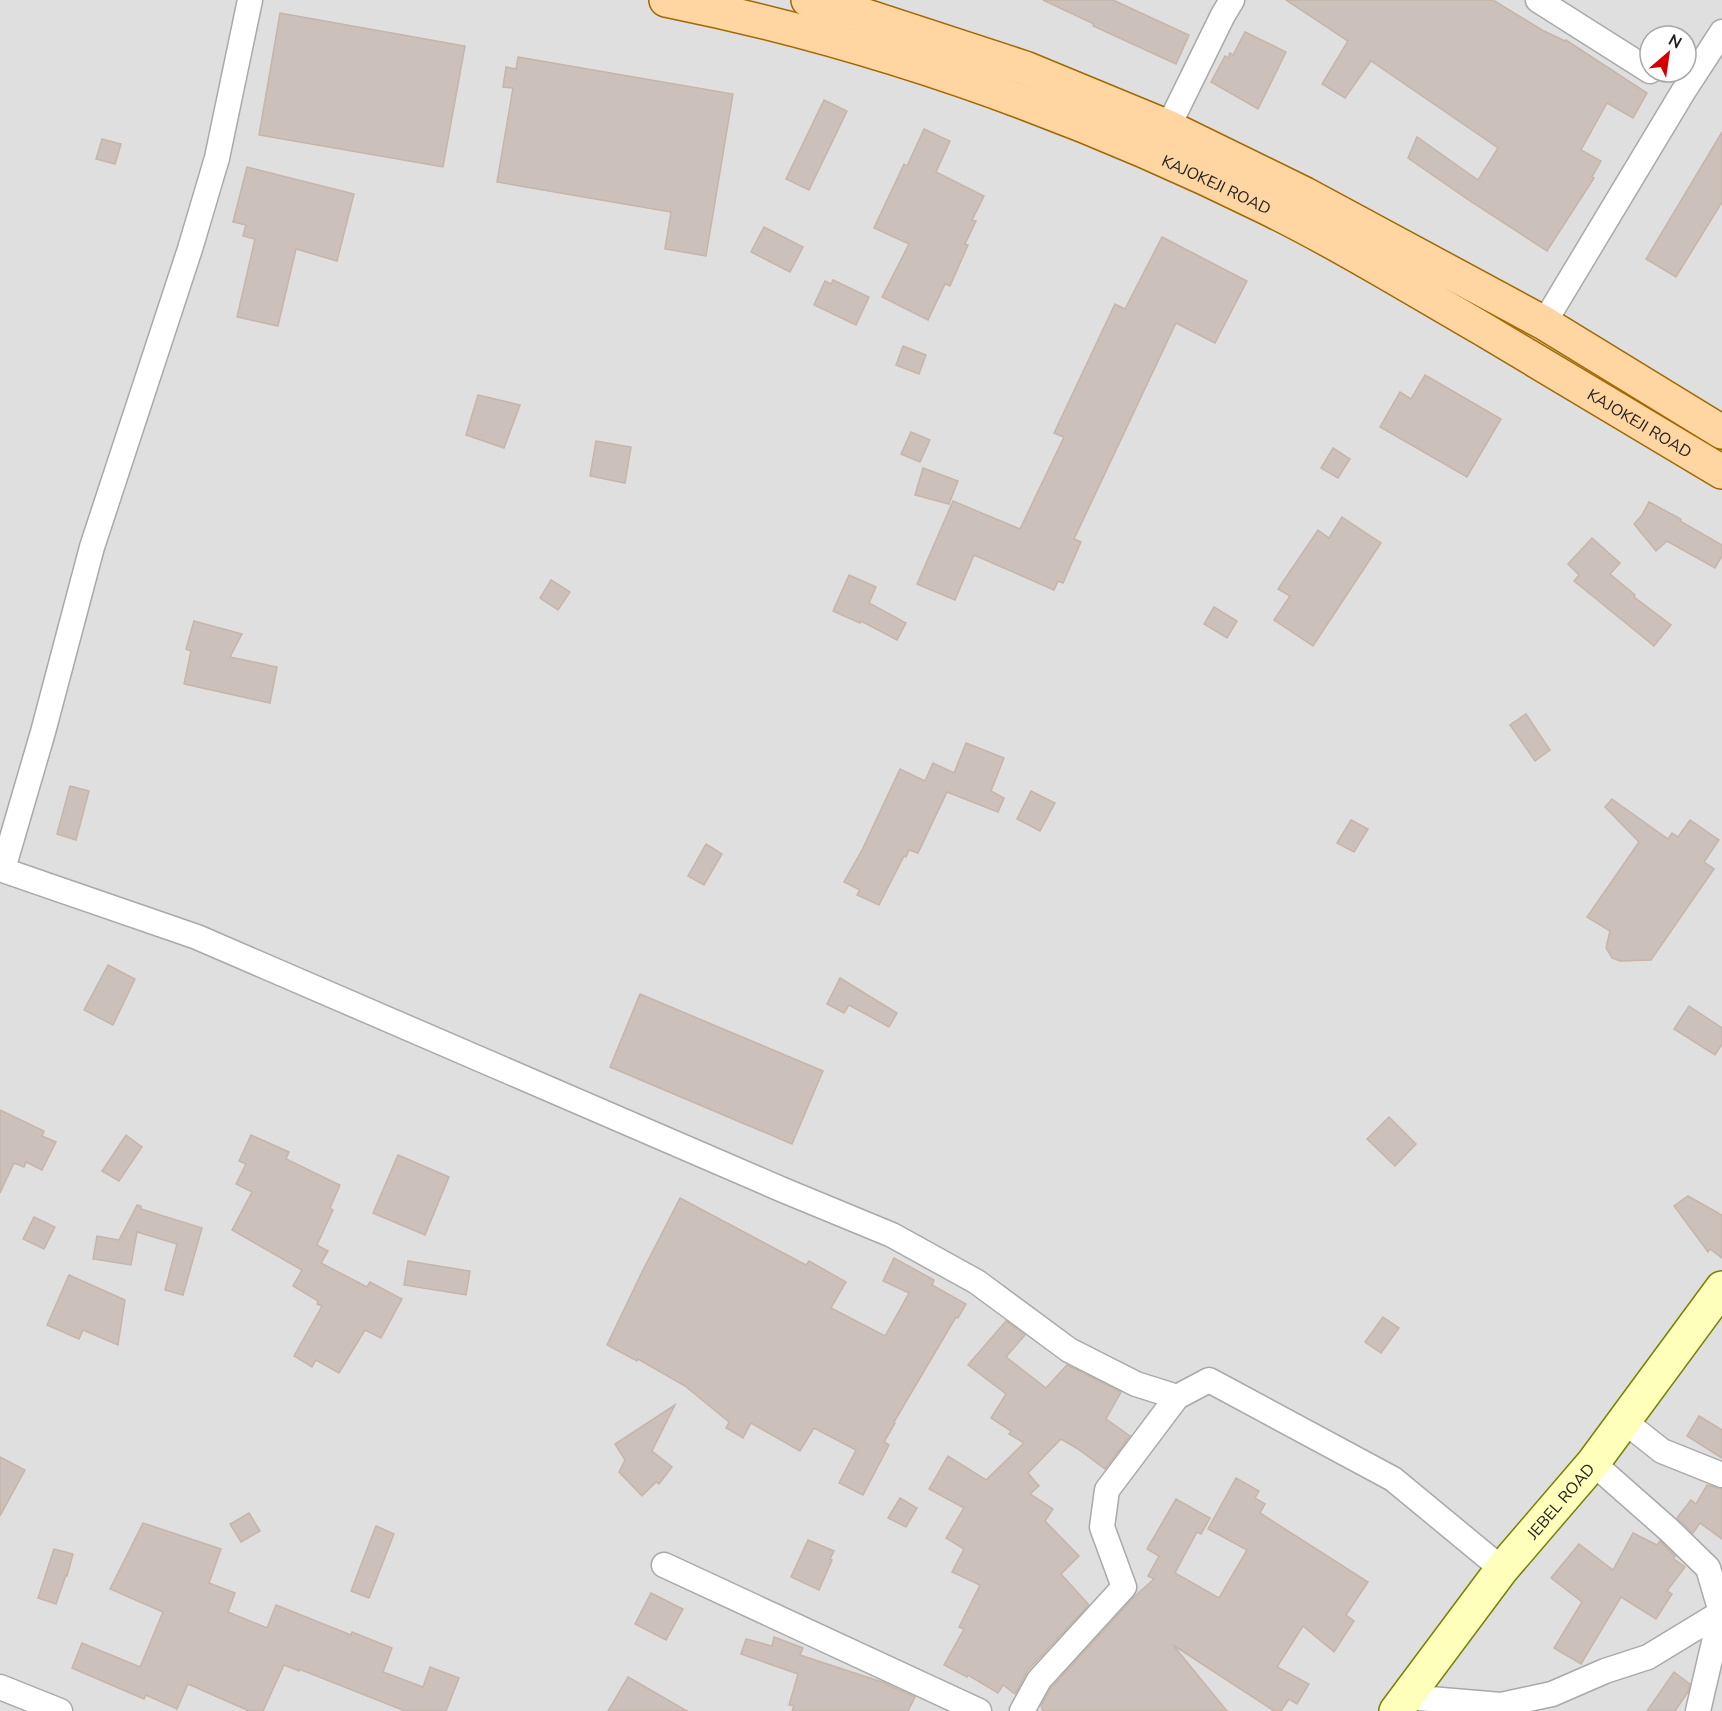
<svg xmlns="http://www.w3.org/2000/svg" width="1722" height="1711" font-family="'Nunito Sans',sans-serif">
  <rect width="100%" height="100%" fill="#f3efe8"/>
  <path fill="#e0dfdf" fill-rule="evenodd" d="M0,0H1722V1711H0ZM1650,36H1686V72H1650Z"/>
  <g fill="#cbc1ba" stroke="#c6b5a8" stroke-width="1.5">
    <polygon points="1043,0 1113,0 1189,35 1176,64 1093,26 1094,24"/>
    <polygon points="1286,0 1493,0 1542,30 1565,41 1566,40 1647,93 1633,118 1607,103 1581,150 1601,161 1592,177 1594,178 1547,251 1467,199 1408,158 1417,137 1478,180 1498,148 1371,61 1345,98 1322,84 1348,41"/>
    <polygon points="280,13 465,46 443,167 259,135"/>
    <polygon points="1245,32 1286,52 1258,109 1211,82 1225,56 1228,58 1230,53 1233,55"/>
    <polygon points="518,57 733,94 706,256 665,249 671,212 497,182 513,88 503,87 506,67 516,69"/>
    <polygon points="824,100 847,111 809,190 786,179"/>
    <polygon points="924,129 950,141 936,172 984,196 972,220 976,221 965,244 968,245 950,286 945,284 928,320 882,297 909,244 874,228 904,164 907,166"/>
    <polygon points="1722,132 1722,202 1676,277 1646,259"/>
    <polygon points="102,139 121,144 115,164 96,159"/>
    <polygon points="247,167 354,194 337,261 296,249 278,326 237,317 255,239 243,236 246,225 233,222"/>
    <polygon points="764,227 803,247 790,272 751,252"/>
    <polygon points="1162,237 1247,281 1215,343 1176,323 1074,539 1081,542 1063,583 1058,581 1054,590 974,555 955,600 917,584 953,501 1020,529 1064,437 1054,433 1115,304 1125,309"/>
    <polygon points="833,280 869,297 856,325 814,305 825,281 831,284"/>
    <polygon points="903,346 926,355 919,374 896,365"/>
    <polygon points="1425,375 1501,419 1467,477 1380,427 1400,392 1411,399"/>
    <polygon points="478,395 520,405 504,448 466,435"/>
    <polygon points="911,432 930,440 920,462 901,454"/>
    <polygon points="596,441 631,447 625,483 590,476"/>
    <polygon points="1333,448 1350,459 1338,478 1321,468"/>
    <polygon points="923,468 958,481 949,504 915,495"/>
    <polygon points="1649,502 1681,519 1680,521 1722,545 1722,556 1715,568 1667,541 1656,551 1634,524 1642,515"/>
    <polygon points="1342,517 1381,543 1313,646 1274,620 1290,596 1278,589 1318,530 1329,538"/>
    <polygon points="1592,538 1620,563 1610,574 1635,595 1634,597 1671,625 1654,646 1574,581 1579,575 1568,564"/>
    <polygon points="849,575 876,587 869,603 906,623 897,640 861,621 860,623 833,611"/>
    <polygon points="551,580 570,592 558,610 540,598"/>
    <polygon points="1214,607 1237,621 1227,638 1204,624"/>
    <polygon points="194,621 242,634 230,657 277,667 270,703 184,684 191,651 186,649"/>
    <polygon points="1526,714 1550,750 1535,761 1510,725"/>
    <polygon points="966,743 1004,758 991,791 1004,798 998,812 947,792 918,853 909,850 906,857 904,856 879,905 857,895 860,890 844,882 862,850 900,769 925,781 933,763 954,773"/>
    <polygon points="70,786 89,791 76,840 57,834"/>
    <polygon points="1031,791 1055,803 1040,831 1017,819"/>
    <polygon points="1612,799 1668,839 1672,833 1678,837 1690,820 1719,840 1704,862 1714,869 1651,960 1620,961 1612,958 1606,948 1610,931 1587,917 1639,842 1605,807"/>
    <polygon points="1351,820 1368,829 1354,852 1337,843"/>
    <polygon points="706,844 722,854 704,885 688,876"/>
    <polygon points="108,965 135,979 113,1025 84,1010"/>
    <polygon points="840,978 897,1013 889,1027 849,1005 844,1013 827,1004"/>
    <polygon points="640,994 823,1071 792,1144 610,1067"/>
    <polygon points="1689,1006 1722,1028 1722,1044 1715,1055 1674,1029"/>
    <polygon points="0,1110 44,1131 42,1136 56,1142 42,1170 26,1162 24,1167 14,1163 0,1193"/>
    <polygon points="1389,1117 1416,1144 1395,1166 1367,1139"/>
    <polygon points="126,1135 142,1147 119,1181 102,1171"/>
    <polygon points="251,1135 289,1152 286,1159 340,1185 330,1208 333,1210 317,1245 328,1251 321,1263 367,1287 370,1282 402,1299 381,1338 365,1330 339,1373 316,1360 312,1367 294,1356 322,1306 317,1304 318,1301 293,1286 302,1270 232,1230 252,1192 236,1184 246,1164 239,1161"/>
    <polygon points="398,1155 449,1177 425,1235 373,1213"/>
    <polygon points="1688,1196 1722,1215 1722,1258 1710,1249 1708,1252 1674,1206"/>
    <polygon points="680,1198 806,1265 809,1261 846,1282 831,1308 885,1336 909,1293 883,1281 894,1258 934,1280 932,1285 966,1304 958,1318 956,1317 894,1422 895,1423 884,1442 889,1445 863,1495 839,1483 856,1450 814,1428 800,1451 751,1423 743,1438 726,1428 729,1422 685,1386 638,1359 637,1361 607,1345 642,1272"/>
    <polygon points="137,1205 141,1206 141,1209 202,1228 183,1295 165,1290 177,1244 137,1232 131,1265 93,1259 97,1236 119,1240"/>
    <polygon points="34,1217 55,1227 44,1249 23,1239"/>
    <polygon points="408,1261 470,1271 466,1295 404,1285"/>
    <polygon points="69,1275 125,1300 118,1345 83,1330 79,1339 47,1325"/>
    <polygon points="1383,1317 1399,1328 1381,1353 1365,1342"/>
    <polygon points="1006,1321 1025,1335 1006,1357 1046,1388 1067,1365 1121,1392 1106,1419 1130,1436 1105,1469 1078,1449 1061,1439 1028,1473 1039,1486 1030,1494 1053,1509 1045,1521 1079,1556 1061,1574 1089,1605 1028,1670 1015,1694 1003,1685 998,1693 968,1675 967,1677 944,1665 964,1629 959,1627 980,1585 952,1572 964,1549 946,1538 964,1508 929,1489 948,1456 986,1480 1024,1443 1009,1434 1011,1431 991,1418 1006,1394 968,1365"/>
    <polygon points="675,1405 652,1451 672,1467 659,1484 656,1482 642,1496 619,1472 625,1460 615,1444"/>
    <polygon points="1699,1416 1722,1430 1722,1458 1687,1436"/>
    <polygon points="0,1457 25,1470 0,1516"/>
    <polygon points="1236,1478 1259,1491 1255,1498 1265,1504 1260,1513 1368,1582 1346,1615 1354,1621 1334,1652 1303,1626 1277,1667 1309,1684 1297,1704 1289,1699 1281,1711 1274,1711 1173,1645 1227,1711 1043,1711 1041,1706 1051,1688 1135,1596 1154,1579 1148,1576 1159,1556 1147,1549 1176,1499 1210,1518 1201,1534 1197,1532 1175,1573 1219,1598 1247,1550 1208,1529"/>
    <polygon points="1707,1485 1722,1489 1722,1539 1700,1523 1693,1533 1677,1518 1691,1500 1696,1504"/>
    <polygon points="900,1498 917,1508 906,1527 888,1518"/>
    <polygon points="249,1513 260,1531 241,1542 230,1524"/>
    <polygon points="143,1523 221,1549 209,1583 235,1593 228,1612 267,1628 276,1605 351,1635 352,1632 392,1648 383,1672 423,1687 430,1667 459,1678 446,1711 405,1711 299,1669 299,1671 284,1665 263,1711 249,1711 188,1684 177,1709 146,1695 144,1699 72,1668 82,1643 140,1667 163,1612 110,1589"/>
    <polygon points="376,1526 394,1534 369,1598 351,1591"/>
    <polygon points="1633,1533 1657,1545 1660,1541 1675,1556 1674,1559 1685,1567 1667,1591 1672,1594 1656,1619 1621,1597 1581,1664 1554,1648 1582,1602 1551,1578 1579,1544 1613,1570"/>
    <polygon points="808,1540 834,1551 830,1559 832,1560 819,1590 791,1577"/>
    <polygon points="54,1549 73,1554 67,1576 66,1575 56,1604 38,1598"/>
    <polygon points="651,1593 683,1609 666,1640 635,1624"/>
    <polygon points="774,1637 803,1648 800,1655 882,1682 915,1697 908,1711 792,1711 794,1706 789,1705 798,1674 741,1654 746,1639 772,1646"/>
    <polygon points="1674,1672 1690,1684 1688,1692 1675,1711 1647,1711"/>
    <polygon points="628,1677 687,1711 608,1711"/>
  </g>
  <g fill="none" stroke-linecap="round" stroke-linejoin="round">
    <defs>
      <g id="minor">
        <polyline points="1538,0 1650,71"/>
        <polyline points="1168,127 1223,15 1232,0"/>
        <polyline points="1544,323 1683,92 1722,32"/>
        <polyline points="0,869 197,937 783,1190 892,1235 977,1282 1069,1350 1136,1384 1177,1397 1209,1380 1393,1479 1502,1569"/>
        <polyline points="3,869 43,732 92,547 190,249 217,158 250,0"/>
        <polyline points="1624,1421 1662,1451 1722,1475"/>
        <polyline points="1593,1463 1669,1530 1708,1568 1721,1612 1698,1711"/>
        <polyline points="664,1565 979,1711"/>
        <polyline points="0,1687 60,1711"/>
        <polyline points="1406,1697 1501,1705 1552,1694 1605,1671 1648,1657 1722,1612"/>
        <polyline points="1022,1711 1039,1680 1124,1587 1102,1527 1107,1490 1177,1397"/>
      </g>
      <g id="secondary">
        <path id="s1" d="M1396,1711L1502,1569L1593,1463L1722,1288"/>
      </g>
      <g id="primary">
        <path id="s2" d="M666,0C874,42 1077,114 1267,208C1340,244 1410,287 1481,328C1561,376 1642,424 1722,472"/>
        <polyline points="808,0 860,14 1025,68 1168,127 1305,194 1544,323 1722,432"/>
      </g>
    </defs>
    <use href="#minor" stroke="#a9a9a9" stroke-width="27"/>
    <use href="#secondary" stroke="#768200" stroke-width="36"/>
    <use href="#primary" stroke="#a06800" stroke-width="36"/>
    <use href="#minor" stroke="#fff" stroke-width="24"/>
    <use href="#secondary" stroke="#fdffba" stroke-width="33"/>
    <use href="#primary" stroke="#ffd5a1" stroke-width="33"/>
  </g>
  <g text-anchor="middle" stroke-width="4.5" stroke-linejoin="round" paint-order="stroke">
    <g font-size="16" fill="#222" stroke="#fff">
      <text dy="6" stroke="none"><textPath href="#s2" startOffset="582">KAJOKEJI ROAD</textPath></text>
      <text dy="6" stroke="none"><textPath href="#s2" startOffset="1068">KAJOKEJI ROAD</textPath></text>
      <text dy="6" stroke="none"><textPath href="#s1" startOffset="267">JEBEL ROAD</textPath></text>
    </g>
  </g>
  <g transform="translate(1668 54) rotate(29)"><circle r="28" fill="#ffffff" stroke="#a7a7a7" stroke-width="1.5"/>
  <path d="M0-4.5L10 22L0 15L-10 22Z" fill="#d40004"/>
  <text y="-9" font-size="16" font-weight="bold" text-anchor="middle" fill="#222222">N</text>
  </g>
</svg>
